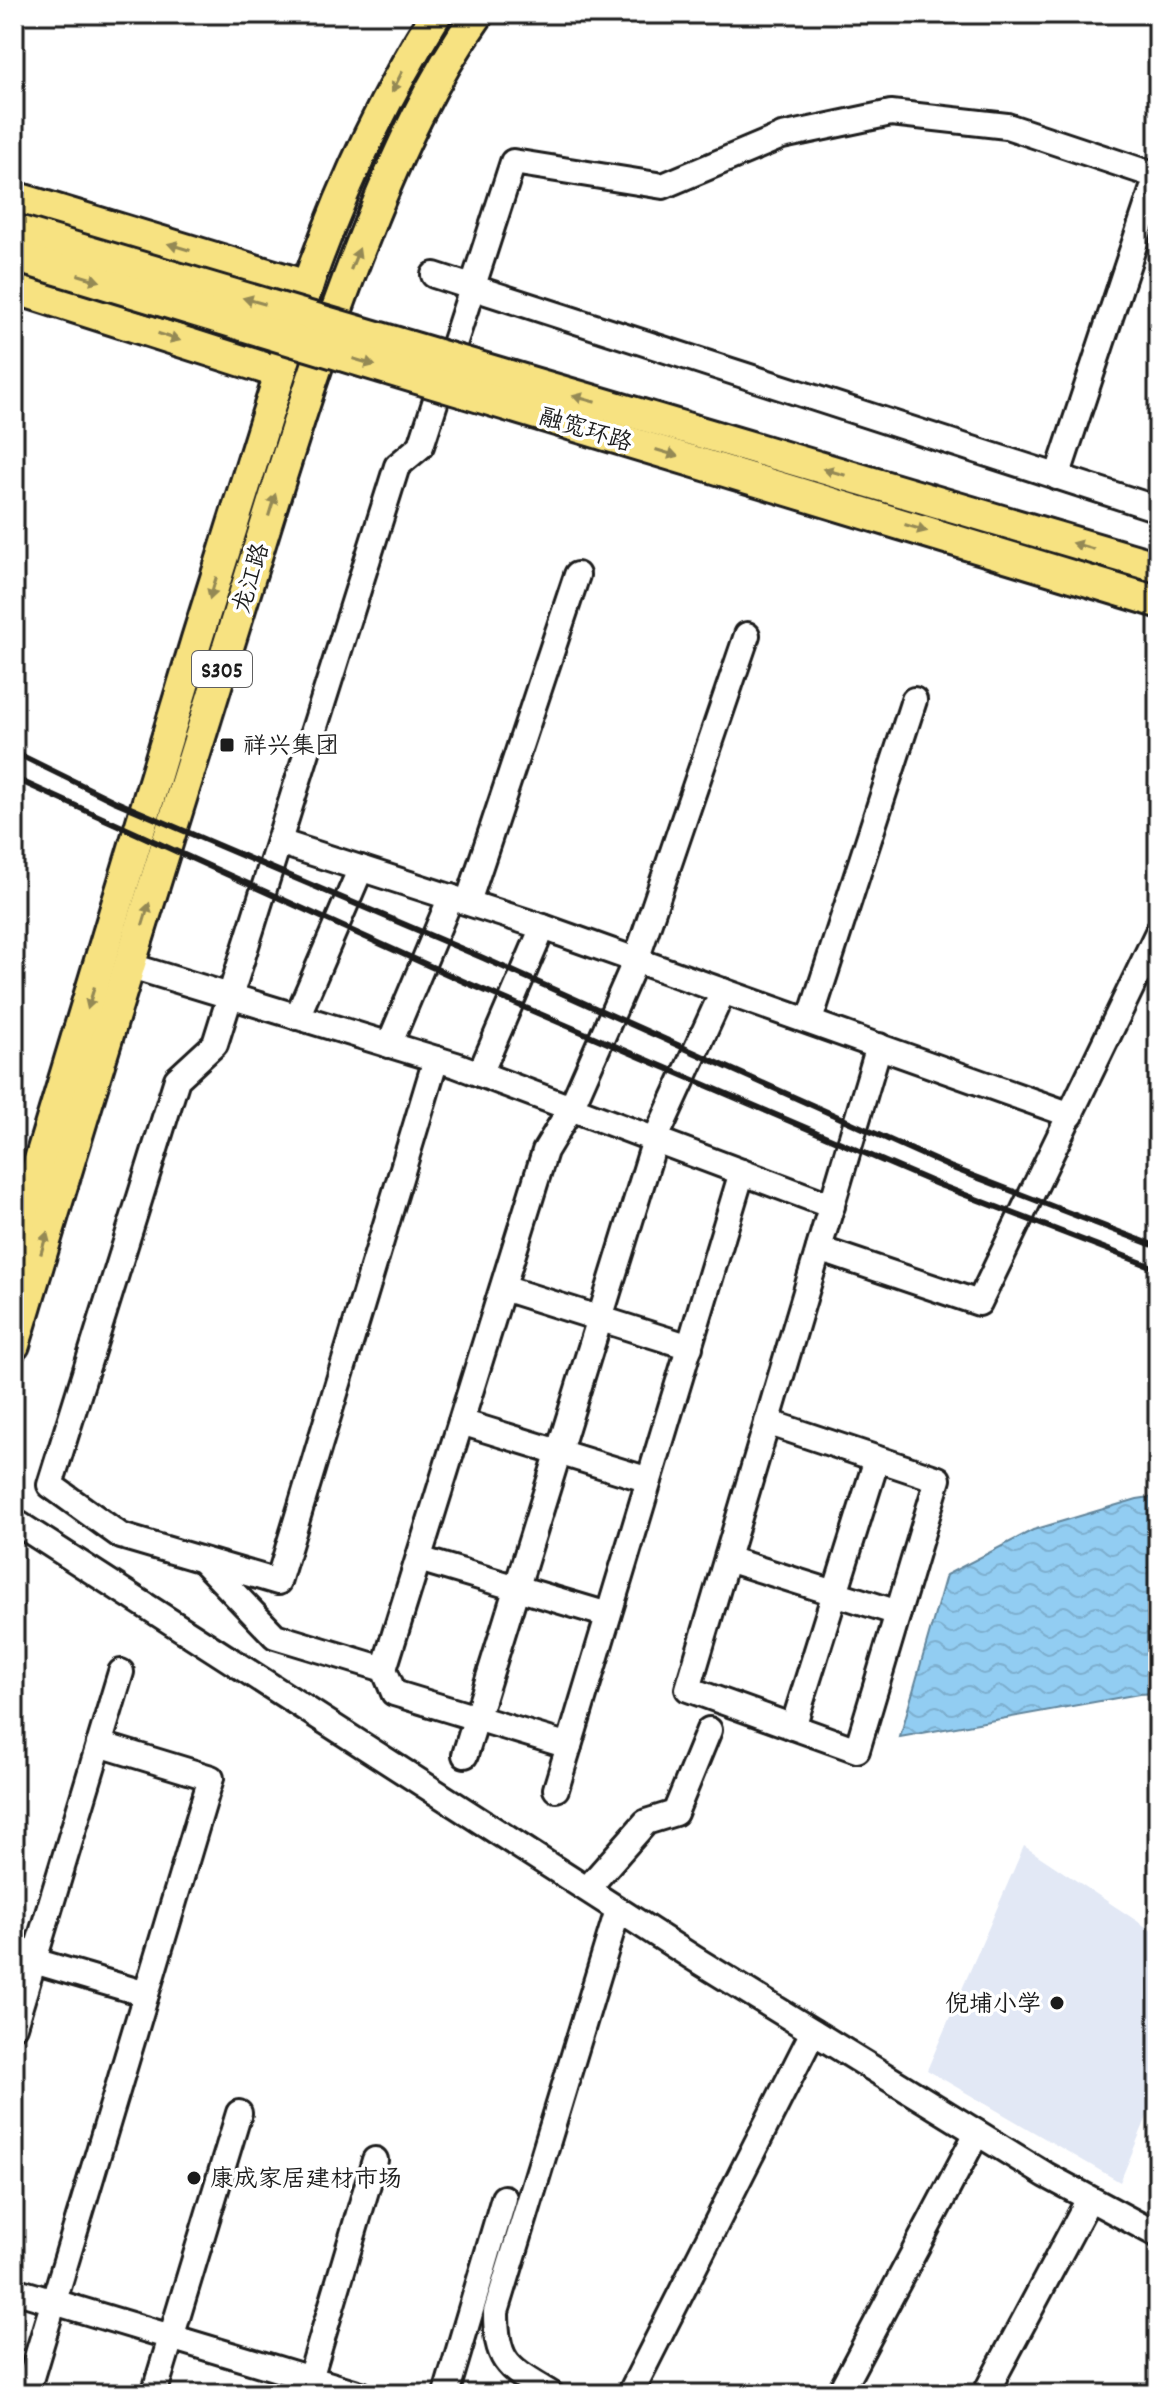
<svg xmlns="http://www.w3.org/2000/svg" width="1172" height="2408" font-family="Dekko,'LXGW WenKai TC',sans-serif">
  <defs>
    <pattern id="water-waves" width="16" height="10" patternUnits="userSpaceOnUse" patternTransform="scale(2)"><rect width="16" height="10" fill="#92cdf2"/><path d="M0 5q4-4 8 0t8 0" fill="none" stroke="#7dafcf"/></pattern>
  </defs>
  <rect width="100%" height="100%" fill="#fff"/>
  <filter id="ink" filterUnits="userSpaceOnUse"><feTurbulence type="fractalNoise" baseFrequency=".0125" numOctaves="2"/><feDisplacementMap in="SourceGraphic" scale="16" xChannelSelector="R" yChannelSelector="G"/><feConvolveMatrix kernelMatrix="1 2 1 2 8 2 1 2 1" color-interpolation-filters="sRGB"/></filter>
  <g filter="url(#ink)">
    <polygon fill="#e2e8f5" points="1024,1846 1158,1935 1158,2090 1120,2182 927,2070"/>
    <polygon fill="url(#water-waves)" stroke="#63869c" stroke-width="2" points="1158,1496 1158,1693 1139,1694 900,1737 946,1575 1033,1530 1137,1499"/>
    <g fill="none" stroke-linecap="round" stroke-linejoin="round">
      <defs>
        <g id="minor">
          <polyline points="434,275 1158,509"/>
          <polyline points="1057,477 1158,173"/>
          <polyline points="279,842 543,927 1071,1115"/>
          <polyline points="468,902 577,575"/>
          <polyline points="131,966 456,1065 832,1206"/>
          <polyline points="297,1017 361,868"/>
          <polyline points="810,1020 914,700"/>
          <polyline points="389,1045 451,897"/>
          <polyline points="436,1059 278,1582 121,1536 50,1485 177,1079 215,1044 397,466 421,446 513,162 663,186 782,136 891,113 1007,126 1157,176"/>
          <polyline points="480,1074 543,927"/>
          <polyline points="819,1249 979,1303 1158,932"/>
          <polyline points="503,1288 690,1347"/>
          <polyline points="461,1422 649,1480"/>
          <polyline points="767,1422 938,1479 857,1750 688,1689 879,1046"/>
          <polyline points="14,1521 695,1959 1046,2175 1158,2235"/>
          <polyline points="419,1559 608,1615"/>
          <polyline points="727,1559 898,1613"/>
          <polyline points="203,1561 275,1636 384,1669 394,1693 569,1746"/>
          <polyline points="384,1669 545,1151 571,1108 636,960 747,635"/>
          <polyline points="793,1727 877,1459"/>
          <polyline points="465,1755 655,1140 723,991"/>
          <polyline points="556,1789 742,1172"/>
          <polyline points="587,1889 646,1822 675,1813 709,1730"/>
          <polyline points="34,1961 146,1994"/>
          <polyline points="14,2026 121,1672"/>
          <polyline points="14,2290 361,2394"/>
          <polyline points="306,2392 375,2160"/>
          <polyline points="26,2394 211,1778 99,1744"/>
          <polyline points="154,2394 239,2113"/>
          <polyline points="446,2394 504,2198"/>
          <path d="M551,2394C509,2368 496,2365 496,2312L618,1910"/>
          <polyline points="630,2394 813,2032"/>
          <polyline points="839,2394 977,2133"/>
          <polyline points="985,2394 1089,2199"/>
        </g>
        <g id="major">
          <polyline points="14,197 307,286"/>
          <polyline points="14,288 280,373"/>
          <path d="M14,1246L197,639L310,278C343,186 384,97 436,14"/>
          <path d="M14,1345C86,1102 162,860 237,618C278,487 316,356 368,228C398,153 431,80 478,14"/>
        </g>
      </defs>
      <use href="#minor" stroke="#1c1c1c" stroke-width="30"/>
      <use href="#major" stroke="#1c1c1c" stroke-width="36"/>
      <use href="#minor" stroke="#fff" stroke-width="24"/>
      <use href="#major" stroke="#f7e281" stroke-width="30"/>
      <g stroke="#1c1c1c" stroke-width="6">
        <polyline points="14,752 114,801 481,957 950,1167 1158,1247"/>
        <polyline points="14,778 465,982 937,1184 1158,1269"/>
      </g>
      <defs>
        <g id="major-bridge">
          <polyline points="14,230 1158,567"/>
          <polyline points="14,256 1158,602"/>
        </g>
      </defs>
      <use href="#major-bridge" stroke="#1c1c1c" stroke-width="36" stroke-linecap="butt"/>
      <use href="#major-bridge" stroke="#f7e281" stroke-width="30"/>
    </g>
    <defs><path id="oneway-solid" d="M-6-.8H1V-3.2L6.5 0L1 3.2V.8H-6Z" transform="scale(2)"/></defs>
    <g fill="#948954">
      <use href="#oneway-solid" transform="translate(397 82) rotate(117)"/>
      <use href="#oneway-solid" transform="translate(179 247) rotate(-163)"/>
      <use href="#oneway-solid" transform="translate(355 259) rotate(-68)"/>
      <use href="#oneway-solid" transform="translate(89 278) rotate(17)"/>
      <use href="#oneway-solid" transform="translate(254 301) rotate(-164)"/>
      <use href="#oneway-solid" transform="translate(169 337) rotate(18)"/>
      <use href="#oneway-solid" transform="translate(364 362) rotate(17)"/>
      <use href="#oneway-solid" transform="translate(584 399) rotate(-164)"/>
      <use href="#oneway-solid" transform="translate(667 453) rotate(17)"/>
      <use href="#oneway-solid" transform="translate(834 472) rotate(-164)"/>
      <use href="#oneway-solid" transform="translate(272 505) rotate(-73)"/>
      <use href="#oneway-solid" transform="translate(916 528) rotate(17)"/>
      <use href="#oneway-solid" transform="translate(1083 546) rotate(-164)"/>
      <use href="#oneway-solid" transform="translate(213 588) rotate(107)"/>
      <use href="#oneway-solid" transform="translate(146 914) rotate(-73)"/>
      <use href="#oneway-solid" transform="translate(91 998) rotate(107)"/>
      <use href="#oneway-solid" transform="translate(44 1243) rotate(-74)"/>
    </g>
  </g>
  <g fill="#1c1c1c" stroke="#fff" stroke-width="3">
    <rect x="219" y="737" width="16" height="16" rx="4"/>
    <circle cx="1057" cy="2003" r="8"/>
    <circle cx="194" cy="2178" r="8"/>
  </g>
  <g text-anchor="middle" stroke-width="7" stroke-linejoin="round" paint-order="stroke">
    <rect fill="#fff" stroke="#606060" stroke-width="2" x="192" y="651" width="60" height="36" rx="6"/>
    <g font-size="22" font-weight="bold" fill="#1c1c1c">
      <text x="222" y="677">S305</text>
    </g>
    <g font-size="24" fill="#1c1c1c" stroke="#fff">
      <text transform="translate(586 429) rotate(17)" y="8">融宽环路</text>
      <text transform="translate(250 578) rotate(-73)" y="8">龙江路</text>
    </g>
    <g font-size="24" fill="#1c1c1c" stroke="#fff" text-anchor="start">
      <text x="243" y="753">祥兴集团</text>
      <text x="1041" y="2011" text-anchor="end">倪埔小学</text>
      <text x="210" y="2186">康成家居建材市场</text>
    </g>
  </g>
  <rect width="1172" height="2408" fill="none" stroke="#fff" stroke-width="48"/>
  <rect x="24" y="24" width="1124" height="2360" fill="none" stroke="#1c1c1c" stroke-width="3" filter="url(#ink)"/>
</svg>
